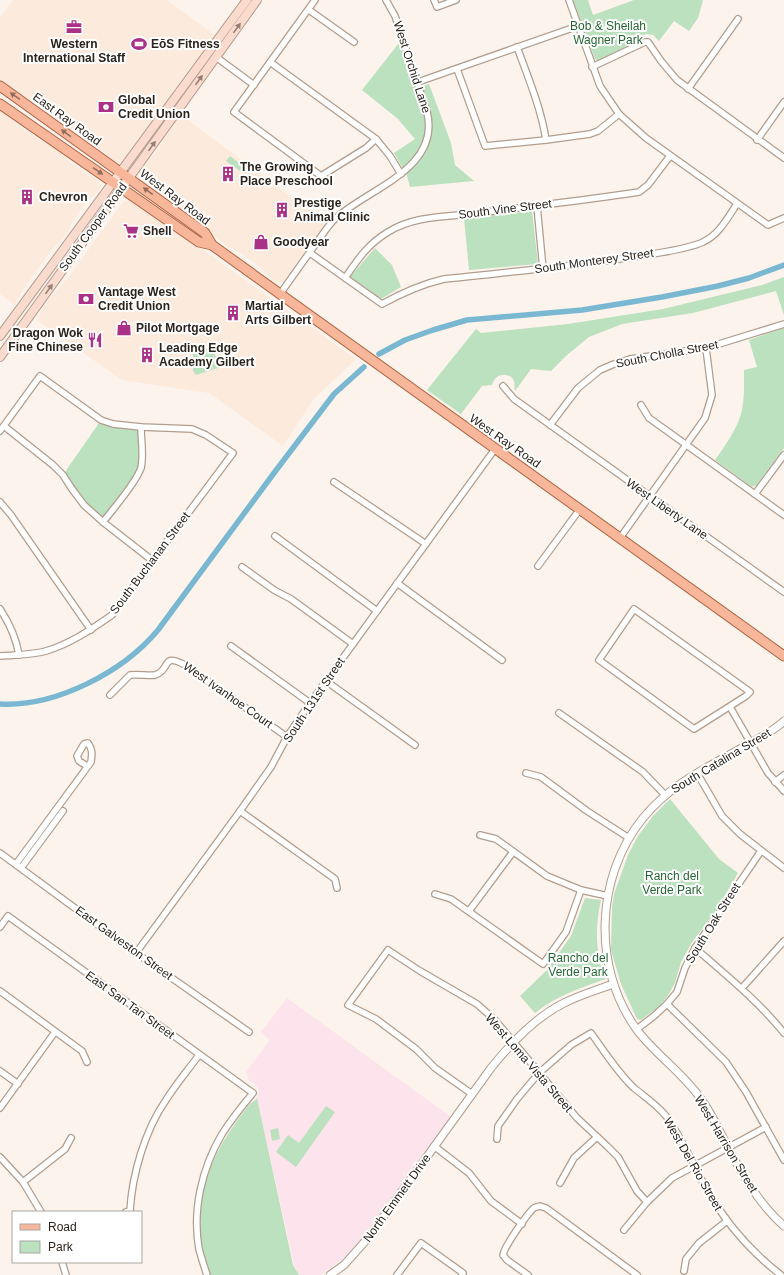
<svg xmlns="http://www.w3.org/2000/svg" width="784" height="1275" font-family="Arial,sans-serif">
  <rect width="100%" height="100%" fill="#fcf3ec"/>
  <g fill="#fceadd">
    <polygon points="13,0 167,0 216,36 201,57 191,67 124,159 121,162 116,163 101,150 39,105 0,81 0,18"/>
    <polygon points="0,109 19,126 38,139 55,147 70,162 98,181 101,186 99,190 88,200 74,219 65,236 50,252 22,291 15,305 0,294"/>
    <polygon points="180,114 326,223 283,282 278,283 275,282 256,264 242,254 227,246 139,180 137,175 138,172 155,154"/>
    <polygon points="129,200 145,209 173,231 188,239 356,359 313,400 283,446 209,393 122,380 37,320 44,305 71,274 122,203"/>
  </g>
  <polygon fill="#fde3eb" points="287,998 451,1117 359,1242 347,1255 321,1275 299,1275 294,1265 257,1098 259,1089 253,1082 249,1081 246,1072 270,1040 261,1032"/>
  <g fill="#bbe1bf">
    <polygon points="573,0 588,0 593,15 634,0 703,0 698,18 689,31 674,21 659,41 653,35 646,34 641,36 635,42 598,61 595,59"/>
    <polygon points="399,43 416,88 429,84 451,143 455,165 474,181 410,187 407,176 394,153 415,139 398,119 362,90"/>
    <polygon points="230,156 244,167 240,171 226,161"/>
    <polygon points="532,211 538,264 469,270 464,218"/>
    <polygon points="375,248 392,265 401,287 381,299 350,277"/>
    <path d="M784,277V315L776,291L693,313L622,324L589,337L567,355L551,371L531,369L515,391C514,387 515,384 514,381C511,374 502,373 497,377C494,379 493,382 492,385L482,386L461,414L427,390L476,329L481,333L568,324L663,309L762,285Z"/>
    <path d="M784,328V448L757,485L752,487L715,460C724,447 733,435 739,420C745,405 744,386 744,370L757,367L749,340Z"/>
    <polygon points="193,345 199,349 201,345 224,362 221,367 196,375 193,371"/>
    <polygon points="101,420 141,427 141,467 103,522 84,505 63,475"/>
    <polygon points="670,799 719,859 738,873 718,907 691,944 681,962 675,983 667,997 657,1008 641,1020 637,1019 621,984 611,950 612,908 614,894 628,855 638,836 653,816"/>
    <path d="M585,898L601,900C595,926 595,955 606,979C580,988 556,996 535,1013L520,996L546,971L571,936Z"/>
    <path d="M257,1098L293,1265L299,1275H210C207,1266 204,1257 202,1248C193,1190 214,1150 248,1106C251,1102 254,1102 257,1098Z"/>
    <polygon points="326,1106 335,1112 296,1167 276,1152 288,1135 299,1143"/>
    <polygon points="278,1128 280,1139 272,1141 270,1130"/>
  </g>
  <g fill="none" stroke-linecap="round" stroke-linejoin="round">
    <g stroke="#7ab8d2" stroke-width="5.5">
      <polyline points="379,354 405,340 433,330 467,320 582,310 662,297 718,286 749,278 784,265"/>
      <path d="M0,704C56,707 123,672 158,630L274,473L334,394L364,367"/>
    </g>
    <defs>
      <g id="minor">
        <polyline points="315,0 234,112 321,176 366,148 376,139"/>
        <polyline points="434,0 437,7 456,0"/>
        <polyline points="569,0 600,86 619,114 646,138 768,225 784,218"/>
        <polyline points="309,10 354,42"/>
        <path d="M517,47C528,77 541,108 546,140"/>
        <polyline points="216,57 254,85"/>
        <polyline points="270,62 376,139 390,156 401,174"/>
        <polyline points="592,67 645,42 648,42 661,61 677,80 784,158"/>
        <polyline points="457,69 485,146 546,140 590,134 598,131 619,114"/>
        <polyline points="418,82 578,26"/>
        <polyline points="688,89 738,19"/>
        <polyline points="757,140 784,102"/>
        <polyline points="537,206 543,269"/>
        <path d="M310,253L382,304C402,293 422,284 444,279C507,272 570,267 632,257C652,254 686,250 703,242C719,235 728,217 737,204"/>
        <path d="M345,278C358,259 368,244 388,232C415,215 449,217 479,213C533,206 586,200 639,192L648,185L670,156"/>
        <path d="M280,294C292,277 305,259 317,242C323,234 329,224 336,218C369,188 441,169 427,112L395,16L386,0"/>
        <polyline points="503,386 514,399 784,592"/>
        <polyline points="641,405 649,418 784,515"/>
        <polyline points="550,425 578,388 600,370 614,364 630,359 706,348 784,324"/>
        <polyline points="4,426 53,465 63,475 72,489 84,505 103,522 153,561"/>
        <path d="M0,431L40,376L101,420L113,424L141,427L192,429L206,435L233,453L112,615C92,629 70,644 46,651C32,655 15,655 0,656"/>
        <polyline points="334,482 426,544"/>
        <polyline points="755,494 784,455"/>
        <polyline points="0,502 11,515 91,630"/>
        <path d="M103,522C113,509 136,483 141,468C144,455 141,440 141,427"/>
        <polyline points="275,536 377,611"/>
        <polyline points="620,538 705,418 712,395 706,348"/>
        <polyline points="538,566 580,509"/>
        <polyline points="242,567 274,590 291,599 353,644"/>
        <polyline points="397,583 502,660"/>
        <path d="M0,609C10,624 16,637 19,655"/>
        <polygon points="634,609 746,689 750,692 746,696 694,729 599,660"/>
        <polyline points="231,646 310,703"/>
        <polyline points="326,681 415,745"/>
        <path d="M110,695L130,675C137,674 151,676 155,675C172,670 160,652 185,665L287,737"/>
        <polyline points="730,707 768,773 784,791"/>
        <polyline points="559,713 643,772 665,795"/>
        <polyline points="526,773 541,777 587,811 629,838"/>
        <polyline points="697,773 722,816 740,834 784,868"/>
        <polyline points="775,782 784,775"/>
        <polyline points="240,811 335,879 337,888"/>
        <polyline points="480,835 496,839 547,876 581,890 608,896"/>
        <polyline points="0,853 136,953 249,1032"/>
        <path d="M16,864L91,762C92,754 93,750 88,743L84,744L77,756L79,761L87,766"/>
        <polyline points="21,868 63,811"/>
        <polyline points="435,894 451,899 543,964 566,932 581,890"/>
        <polyline points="469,911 513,852"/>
        <path d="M0,927L8,916L253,1093C242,1106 231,1120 222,1134C202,1168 192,1210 199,1249C201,1257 204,1266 207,1275"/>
        <path d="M695,948C726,975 758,1001 784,1033"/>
        <polyline points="136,953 240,811 271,767 287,737 310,703 495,449"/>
        <polyline points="742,988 784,941"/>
        <polyline points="0,991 82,1051 87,1062"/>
        <polyline points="667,1004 726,1062 746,1092 784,1160"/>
        <polyline points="637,1029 654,1016 667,1004 677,992 685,968 695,948 761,851"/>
        <polyline points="0,1071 18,1084"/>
        <polyline points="472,1094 435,1068 416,1049 376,1019 348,1005 388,950 420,971 477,1004 495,1020 577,1118 607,1146 618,1157 637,1191 647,1202"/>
        <polyline points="0,1108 55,1032"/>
        <path d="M497,1139L498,1126L517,1099L539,1073L571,1045L591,1033C604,1051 617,1072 634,1088C645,1097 657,1105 666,1116C682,1138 693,1164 706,1188C725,1222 750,1251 781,1275"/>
        <polyline points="434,1146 469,1173 491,1201 522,1224"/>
        <polyline points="0,1157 23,1182 41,1212"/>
        <polyline points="23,1182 65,1149 71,1138"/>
        <polyline points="560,1183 574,1158 597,1137"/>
        <path d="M126,1212L130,1211C132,1175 145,1130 166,1100C176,1084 188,1070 199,1055"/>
        <polyline points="624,1230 647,1202 672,1178 766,1127"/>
        <polyline points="62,1262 66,1275"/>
        <polyline points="684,1271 686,1259 699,1243 727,1221"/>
        <polyline points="397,1275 421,1243 463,1273 462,1275"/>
        <path d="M528,1275L507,1260L503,1255C504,1247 527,1214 534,1208C535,1207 538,1207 540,1206L546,1208L637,1275"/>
      </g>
      <g id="tertiary">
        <path d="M784,721C771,733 756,740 740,749C704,769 670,785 643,818C595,877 592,968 637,1030C656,1055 683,1073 701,1099C713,1115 721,1135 731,1153C745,1180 761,1206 784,1226"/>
        <path d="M330,1275L344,1265L369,1237L491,1068C511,1043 536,1017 564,1003C580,995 597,990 613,984"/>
      </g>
      <g id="secondary">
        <polyline points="0,336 247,0"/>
        <polyline points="0,357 257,0"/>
      </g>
      <g id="primary">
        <polyline points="0,86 205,233 212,245"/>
        <polyline points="0,104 199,242 212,245 784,656"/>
      </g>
    </defs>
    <use href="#minor" stroke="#b29d8d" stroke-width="8"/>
    <use href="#tertiary" stroke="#b29d8d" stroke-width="9"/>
    <use href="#secondary" stroke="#b29d8d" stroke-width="10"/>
    <use href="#primary" stroke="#ad6443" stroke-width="11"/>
    <use href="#minor" stroke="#fff" stroke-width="5.5"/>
    <use href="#tertiary" stroke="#fff" stroke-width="7"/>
    <use href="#secondary" stroke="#fbdbcd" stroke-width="8"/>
    <use href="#primary" stroke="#f8b79b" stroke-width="9"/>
  </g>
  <defs><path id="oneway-solid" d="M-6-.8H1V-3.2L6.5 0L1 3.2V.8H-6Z"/></defs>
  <g fill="#937f74">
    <use href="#oneway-solid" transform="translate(237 28) rotate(-54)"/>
    <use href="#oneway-solid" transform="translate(199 80) rotate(-54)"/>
    <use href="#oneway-solid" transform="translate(152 146) rotate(-54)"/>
    <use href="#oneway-solid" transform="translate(49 289) rotate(-54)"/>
  </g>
  <g fill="#926d5c">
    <use href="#oneway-solid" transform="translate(15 96) rotate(-145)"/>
    <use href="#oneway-solid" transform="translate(66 133) rotate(-144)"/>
    <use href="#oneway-solid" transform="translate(98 171) rotate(34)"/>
    <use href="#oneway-solid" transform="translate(148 191) rotate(-144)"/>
  </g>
  <defs>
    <symbol id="office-bare" viewBox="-9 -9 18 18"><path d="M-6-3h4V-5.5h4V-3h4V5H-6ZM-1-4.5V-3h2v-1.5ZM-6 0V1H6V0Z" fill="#a93187" stroke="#fff" stroke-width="2.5" paint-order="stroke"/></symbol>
    <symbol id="stadium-bare" viewBox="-9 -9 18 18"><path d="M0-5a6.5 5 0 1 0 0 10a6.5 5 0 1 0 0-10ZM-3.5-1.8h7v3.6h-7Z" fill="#a93187" stroke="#fff" stroke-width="2.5" paint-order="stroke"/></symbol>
    <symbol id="bank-bare" viewBox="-9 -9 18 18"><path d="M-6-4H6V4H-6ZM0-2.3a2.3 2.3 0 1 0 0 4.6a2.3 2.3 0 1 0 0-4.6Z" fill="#a93187" stroke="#fff" stroke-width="2.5" paint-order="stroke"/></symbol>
    <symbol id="building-bare" viewBox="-9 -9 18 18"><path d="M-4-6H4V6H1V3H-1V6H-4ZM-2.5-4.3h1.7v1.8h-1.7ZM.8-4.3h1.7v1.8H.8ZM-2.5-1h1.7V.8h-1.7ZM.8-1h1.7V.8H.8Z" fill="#a93187" stroke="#fff" stroke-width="2.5" paint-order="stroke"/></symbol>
    <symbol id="supermarket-bare" viewBox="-9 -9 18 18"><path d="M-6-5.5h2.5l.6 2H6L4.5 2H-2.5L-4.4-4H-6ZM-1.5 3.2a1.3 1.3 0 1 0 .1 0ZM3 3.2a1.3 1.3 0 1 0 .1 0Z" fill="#a93187" stroke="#fff" stroke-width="2.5" paint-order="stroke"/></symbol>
    <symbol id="shop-bare" viewBox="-9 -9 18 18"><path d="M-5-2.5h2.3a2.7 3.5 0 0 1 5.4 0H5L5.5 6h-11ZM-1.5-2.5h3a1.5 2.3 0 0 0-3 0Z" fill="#a93187" stroke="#fff" stroke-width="2.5" paint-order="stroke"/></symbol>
    <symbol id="restaurant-bare" viewBox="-9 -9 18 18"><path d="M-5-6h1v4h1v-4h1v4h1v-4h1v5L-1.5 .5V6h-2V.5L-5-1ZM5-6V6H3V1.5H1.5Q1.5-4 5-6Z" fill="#a93187" stroke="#fff" stroke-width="2.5" paint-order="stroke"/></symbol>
  </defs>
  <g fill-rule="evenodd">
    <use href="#office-bare" x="63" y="16" width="22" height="22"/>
    <use href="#stadium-bare" x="128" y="33" width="22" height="22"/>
    <use href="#bank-bare" x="95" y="96" width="22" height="22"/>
    <use href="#building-bare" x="217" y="163" width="22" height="22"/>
    <use href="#building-bare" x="16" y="186" width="22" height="22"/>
    <use href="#building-bare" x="271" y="199" width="22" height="22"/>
    <use href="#supermarket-bare" x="120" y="220" width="22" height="22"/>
    <use href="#shop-bare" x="250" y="231" width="22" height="22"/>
    <use href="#bank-bare" x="75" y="288" width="22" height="22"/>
    <use href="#building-bare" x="222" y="302" width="22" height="22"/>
    <use href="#shop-bare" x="113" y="317" width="22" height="22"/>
    <use href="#restaurant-bare" x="84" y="329" width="22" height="22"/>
    <use href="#building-bare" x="136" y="344" width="22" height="22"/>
  </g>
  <g text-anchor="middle" stroke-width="4" stroke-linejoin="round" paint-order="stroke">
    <g font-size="12" fill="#256634" stroke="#fff">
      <text x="608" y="30">Bob &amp; Sheilah<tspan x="608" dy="14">Wagner Park</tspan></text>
      <text x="672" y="880">Ranch del<tspan x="672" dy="14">Verde Park</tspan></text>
      <text x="578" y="962">Rancho del<tspan x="578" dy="14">Verde Park</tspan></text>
    </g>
    <g font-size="12" font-weight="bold" fill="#2b231c" stroke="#fff" text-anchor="start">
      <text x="74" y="48" text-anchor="middle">Western<tspan x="74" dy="14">International Staff</tspan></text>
      <text x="151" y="48">EōS Fitness</text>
      <text x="118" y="104">Global<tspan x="118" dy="14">Credit Union</tspan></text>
      <text x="240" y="171">The Growing<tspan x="240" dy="14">Place Preschool</tspan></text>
      <text x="39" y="201">Chevron</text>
      <text x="294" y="207">Prestige<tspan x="294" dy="14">Animal Clinic</tspan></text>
      <text x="143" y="235">Shell</text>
      <text x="273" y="246">Goodyear</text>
      <text x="98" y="296">Vantage West<tspan x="98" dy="14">Credit Union</tspan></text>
      <text x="245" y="310">Martial<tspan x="245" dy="14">Arts Gilbert</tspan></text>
      <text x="136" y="332">Pilot Mortgage</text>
      <text x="83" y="337" text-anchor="end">Dragon Wok<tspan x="83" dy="14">Fine Chinese</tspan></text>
      <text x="159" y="352">Leading Edge<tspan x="159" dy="14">Academy Gilbert</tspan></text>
    </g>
    <g font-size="12" fill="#2b231c" stroke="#fff">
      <text transform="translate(412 67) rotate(72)" y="4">West Orchid Lane</text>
      <text transform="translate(67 119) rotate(36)" y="4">East Ray Road</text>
      <text transform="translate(175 197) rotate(37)" y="4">West Ray Road</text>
      <text transform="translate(505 209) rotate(-7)" y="4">South Vine Street</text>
      <text transform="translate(93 227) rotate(-54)" y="4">South Cooper Road</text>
      <text transform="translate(594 261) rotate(-8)" y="4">South Monterey Street</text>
      <text transform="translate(667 354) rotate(-11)" y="4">South Cholla Street</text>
      <text transform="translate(505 441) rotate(35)" y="4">West Ray Road</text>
      <text transform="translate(667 509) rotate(35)" y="4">West Liberty Lane</text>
      <text transform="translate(150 563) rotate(-53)" y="4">South Buchanan Street</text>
      <text transform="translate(228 695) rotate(35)" y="4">West Ivanhoe Court</text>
      <text transform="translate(314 700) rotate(-56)" y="4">South 131st Street</text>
      <text transform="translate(721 761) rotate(-31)" y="4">South Catalina Street</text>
      <text transform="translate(713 923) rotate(-58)" y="4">South Oak Street</text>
      <text transform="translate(124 943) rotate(36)" y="4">East Galveston Street</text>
      <text transform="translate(130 1005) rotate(36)" y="4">East San Tan Street</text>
      <text transform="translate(529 1063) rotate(49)" y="4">West Loma Vista Street</text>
      <text transform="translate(726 1144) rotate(59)" y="4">West Harrison Street</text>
      <text transform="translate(693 1164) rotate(60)" y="4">West Del Rio Street</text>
      <text transform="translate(397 1198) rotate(-54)" y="4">North Emmett Drive</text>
    </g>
  </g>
  <rect x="12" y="1211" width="130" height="52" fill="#ffffff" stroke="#aaa7a4"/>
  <rect x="20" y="1224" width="20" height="6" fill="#f8b79b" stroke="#aaa7a4"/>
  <text x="48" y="1231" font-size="12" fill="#2b231c">Road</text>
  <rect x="20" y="1241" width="20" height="12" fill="#bbe1bf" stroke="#aaa7a4"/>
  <text x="48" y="1251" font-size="12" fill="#2b231c">Park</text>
</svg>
